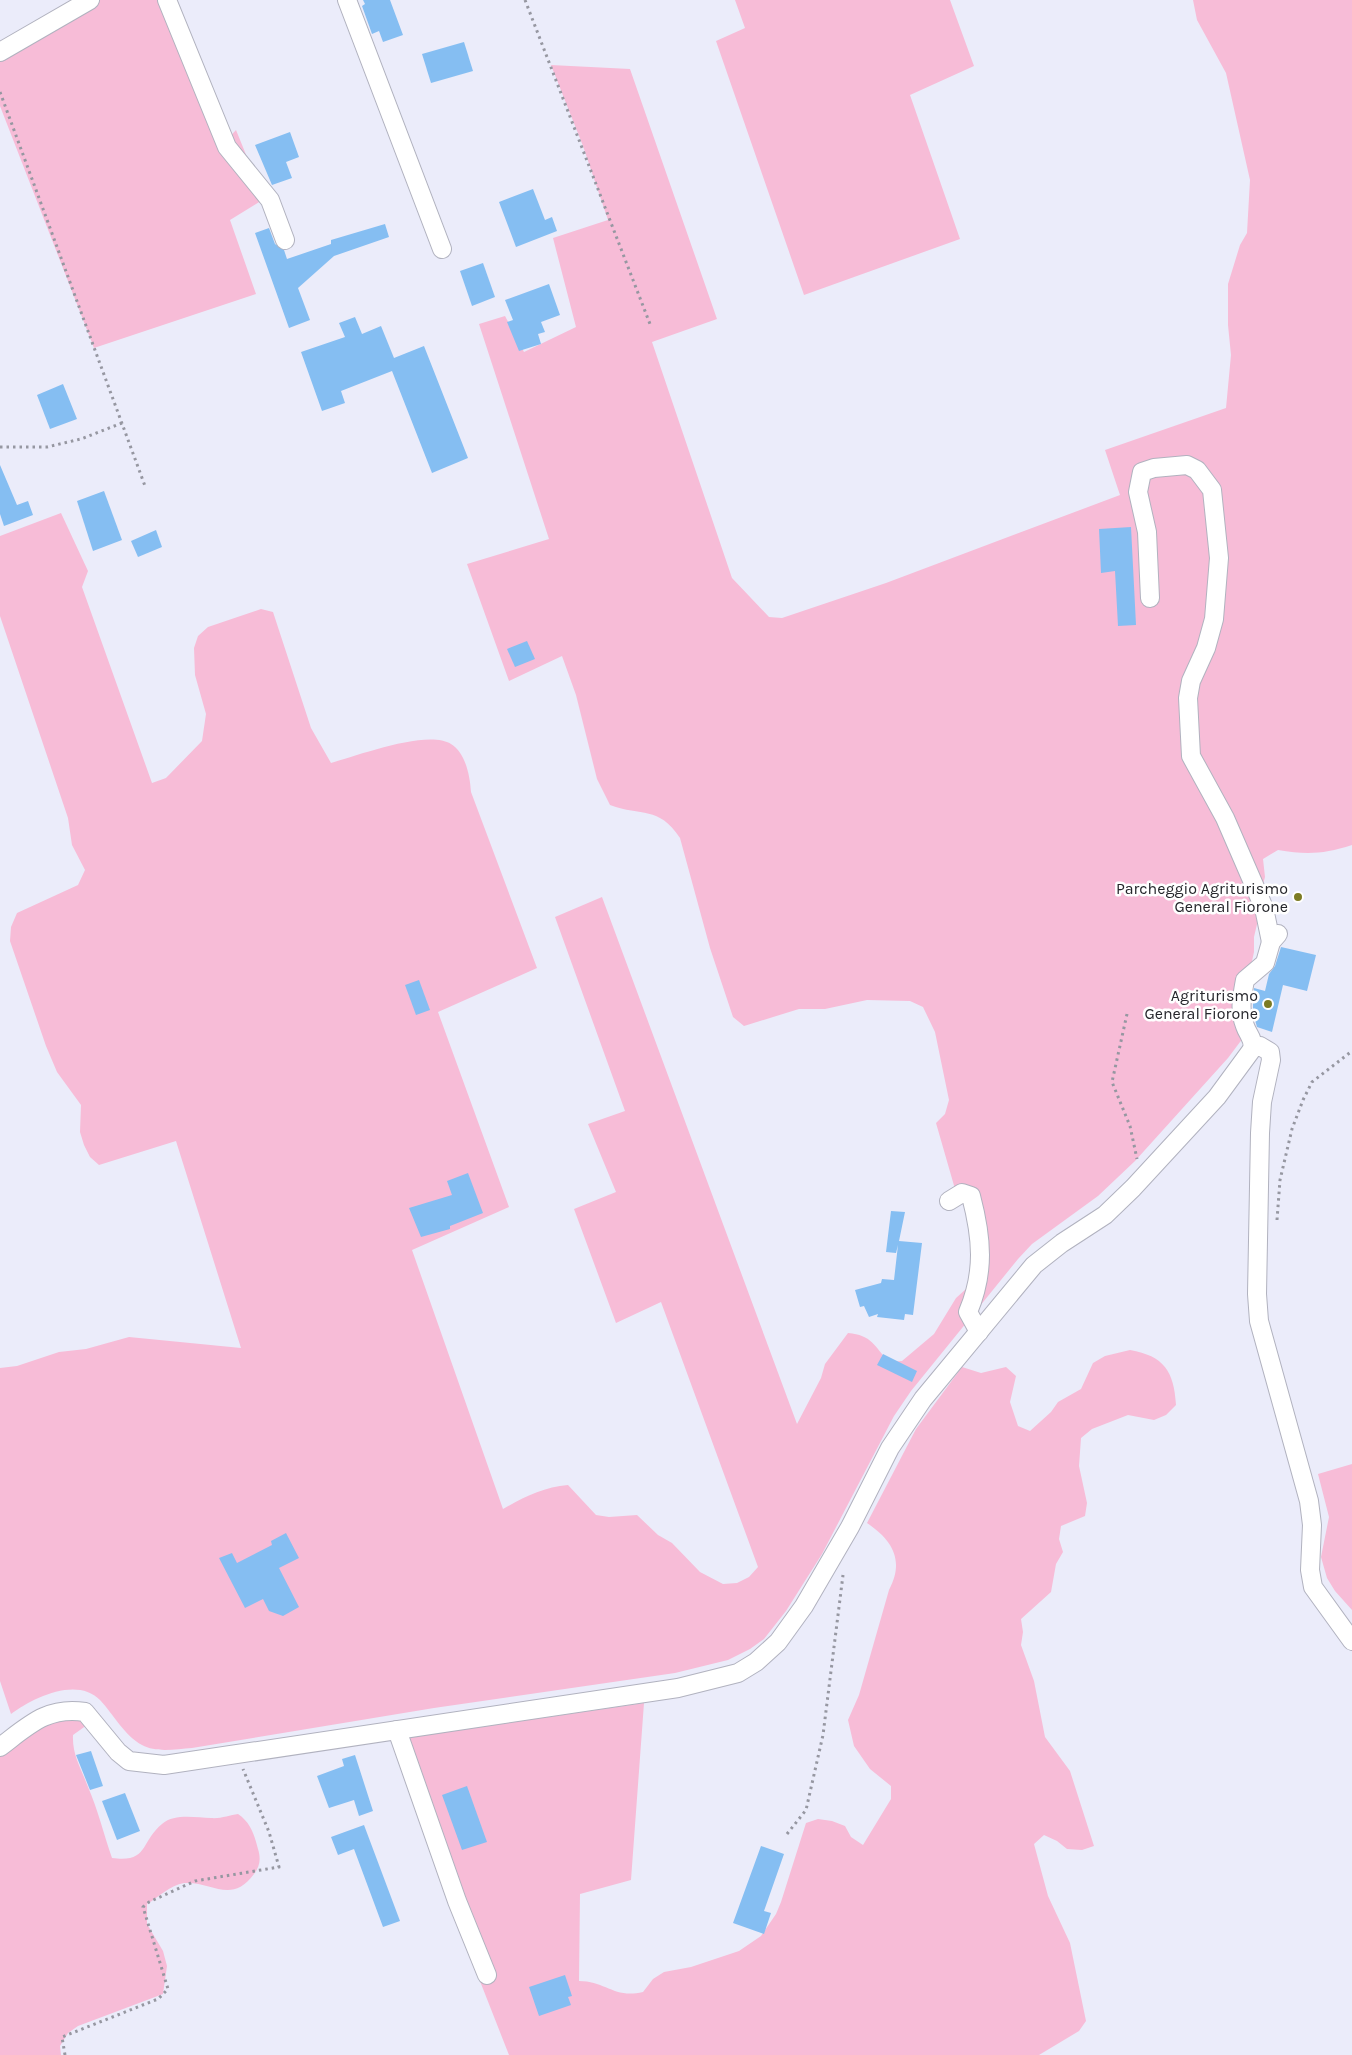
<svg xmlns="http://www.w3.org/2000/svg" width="1352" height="2055" font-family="Karla,sans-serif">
  <rect width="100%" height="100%" fill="#ebecfa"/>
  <g fill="#f7bcd7">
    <polygon points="96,0 162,0 222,145 236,130 264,199 230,220 256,294 94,348 0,106 0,52"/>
    <polygon points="735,0 950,0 974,66 910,95 960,239 804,295 716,41 745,28"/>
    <path d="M1193,0H1352V845C1324,854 1307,855 1278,850L1263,859L1265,877L1261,892V907L1254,937V952L1247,984L1243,1038L1228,1058L1135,1161L1098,1196L1032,1244L1018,1259L911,1391L894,1416L822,1554L786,1611L764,1639L750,1649L728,1660L675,1673L434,1708L192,1748C176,1749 156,1753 142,1745C125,1736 113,1714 100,1700C77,1676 32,1698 11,1714L0,1681V1368L17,1366L59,1352L86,1349L129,1337L241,1348L176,1141L99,1165L90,1157L84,1145L80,1132L81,1105L57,1072L46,1046L10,941L11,927L17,913L78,885L85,870L72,845L68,818L0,616V536L61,513L88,571L82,587L152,783L166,778L202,741L206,714L195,675L194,648L198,636L208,627L261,609L273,612L311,728L331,763C357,756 427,729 451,744C466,753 470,777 471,792L537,968L438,1012L509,1207L412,1250L503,1509C524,1497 544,1487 568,1485L596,1515L609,1517L637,1515L658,1535L672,1543L700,1572L723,1584L737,1583L749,1577L758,1567L661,1302L616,1323L574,1209L616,1192L588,1124L625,1111L555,917L602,897L797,1424L821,1378L825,1364L848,1333C872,1335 874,1346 889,1362L902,1361L934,1334L956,1298L966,1289L972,1278L970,1213L955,1189L936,1123L945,1114L949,1100L935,1032L923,1007L910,1001L867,1000L825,1009H799L744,1026L733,1017L710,948L680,838C658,805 642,817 610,805L597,779L576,695L562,656L509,681L467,564L549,539L479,324L505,316L524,352L576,327L553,238L608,220L583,146L551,65L630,69L717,319L652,342L732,578L769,617L782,618L886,583L1120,495L1105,450L1226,408L1231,355L1228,325V284L1240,245L1247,233L1250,180L1226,73L1197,20Z"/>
    <path d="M1130,1350C1164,1356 1174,1371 1176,1405L1166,1415L1154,1420L1128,1415L1092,1429L1081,1438L1079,1466L1087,1503L1085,1516L1061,1526L1059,1539L1063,1552L1056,1564L1051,1592L1021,1619L1023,1632L1021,1645L1034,1681L1045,1737L1070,1771L1094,1846L1082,1850L1067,1849L1057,1841L1044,1835L1034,1844L1048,1896L1070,1943L1086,2021L1079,2031L1039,2055H509L454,1915L409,1737L644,1703L631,1880L580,1894L579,1981C606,1981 614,1999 643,1992L653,1979L664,1972L691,1967L739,1951L761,1936L776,1914L781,1902L806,1823L818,1819L832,1821L845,1826L851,1837L863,1845L891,1799V1786L870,1769L854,1746L848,1720L859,1695L889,1590C905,1560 892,1540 867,1523L916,1429L962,1367L981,1373L1006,1367L1016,1376L1010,1402L1018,1426L1030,1431L1051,1412L1058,1402L1081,1389L1093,1363L1105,1356Z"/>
    <polygon points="1352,1464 1352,1610 1335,1591 1327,1578 1321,1557 1329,1517 1318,1474"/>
    <path d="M60,1718H81L87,1725L73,1735C72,1755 81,1768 88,1787C98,1810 104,1835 112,1858C149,1863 140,1842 162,1824C175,1813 196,1818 211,1818C220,1819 230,1815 238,1814C251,1823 254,1834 258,1849C261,1859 260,1866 254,1874C231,1905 212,1881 184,1883C170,1885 159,1897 147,1904V1924L163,1951L167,1966L163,1994L78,2026L68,2033L60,2046L61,2055H0V1756L38,1726Z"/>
  </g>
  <g fill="#85bef2">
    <polygon points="363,0 390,0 403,35 383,42 379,31 372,34 362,6 365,4"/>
    <polygon points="464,42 473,71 431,83 422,54"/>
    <polygon points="290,132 299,157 286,162 292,178 272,185 255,145"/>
    <polygon points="533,189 545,220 552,217 557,231 516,247 499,202"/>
    <polygon points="385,224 389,237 334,256 298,288 310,320 289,328 255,233 269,228 275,244 284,250 287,259 331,244 331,240"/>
    <polygon points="483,263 495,297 472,306 460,271"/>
    <polygon points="549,284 560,315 541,322 545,332 538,334 541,344 519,351 507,322 513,320 505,300"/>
    <polygon points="355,317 362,334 381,326 394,358 424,346 468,458 432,473 392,371 341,391 345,403 322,411 301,352 345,337 339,323"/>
    <polygon points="63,384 77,419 50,429 37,395"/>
    <polygon points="0,465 17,505 28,501 33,515 4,526 0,514"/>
    <polygon points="104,491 122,540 93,551 77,501"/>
    <polygon points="1131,527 1136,625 1118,626 1115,571 1101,573 1099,529"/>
    <polygon points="156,530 162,547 138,557 131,541"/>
    <polygon points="527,641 535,659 515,667 507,649"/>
    <polygon points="1281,947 1316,955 1307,991 1283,985 1272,1032 1257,1027 1253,1013 1253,999 1254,988 1265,991 1269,974 1275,966"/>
    <polygon points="419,980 430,1010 416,1015 405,985"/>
    <polygon points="468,1173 483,1213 450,1226 450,1229 421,1237 409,1208 452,1195 447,1181"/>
    <polygon points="891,1211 905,1212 899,1241 922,1243 913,1315 905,1314 904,1320 877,1317 878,1314 869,1317 864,1306 860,1307 855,1290 881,1283 882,1279 894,1280 898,1245 896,1253 886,1252"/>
    <polygon points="883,1354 917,1371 912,1382 877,1365"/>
    <polygon points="286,1533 299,1558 279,1568 299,1607 283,1616 269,1611 263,1599 245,1608 219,1558 232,1553 237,1563 272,1545 271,1541"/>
    <polygon points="91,1751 103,1786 90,1790 76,1755"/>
    <polygon points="355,1755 373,1811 359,1816 354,1800 329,1808 317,1776 344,1766 342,1759"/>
    <polygon points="467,1786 487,1842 462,1850 442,1795"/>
    <polygon points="125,1793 140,1831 117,1840 102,1801"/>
    <polygon points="364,1825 400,1921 383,1927 354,1849 338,1855 331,1837"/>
    <polygon points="761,1846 784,1854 764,1911 771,1913 764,1934 733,1923"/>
    <polygon points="565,1975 572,1996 568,1997 571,2005 539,2016 529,1987"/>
  </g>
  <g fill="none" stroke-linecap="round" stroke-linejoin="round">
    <defs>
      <g id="minor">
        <polyline points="167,0 227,147 270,200 285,240"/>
        <polyline points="347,0 442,249"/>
        <polyline points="0,52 90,0"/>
        <polyline points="1150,598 1147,532 1138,492 1142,472 1154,468 1187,465 1197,470 1212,490 1219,558 1214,619 1206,648 1191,681 1188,698 1191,756 1225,818 1264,908 1271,942"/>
        <path d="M1253,1048C1253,1037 1248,1035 1245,1026C1239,1011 1242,996 1245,980L1265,963L1271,942L1278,934"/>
        <path d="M949,1201L962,1193L971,1196C982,1238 985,1272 968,1312L979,1332"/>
        <polyline points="397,1730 457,1901 487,1975"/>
        <path d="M0,1747C28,1726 47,1706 85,1712L118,1752L129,1761L164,1765L678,1688L738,1673L756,1662L778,1642L804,1606L850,1527L890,1448L923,1399L1034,1265L1062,1243L1105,1215L1133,1188L1217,1097L1253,1048L1260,1046L1270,1052L1271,1060L1262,1102L1260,1133L1257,1294L1259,1321L1309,1501L1312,1525L1310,1570L1313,1587L1352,1641"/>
      </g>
    </defs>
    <use href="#minor" stroke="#b1b2bf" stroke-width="20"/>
    <g stroke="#9697a1" stroke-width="3" stroke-dasharray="2.5 4" stroke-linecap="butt">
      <polyline points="525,0 650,324"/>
      <polyline points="0,92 145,486"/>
      <polyline points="0,447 47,447 81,439 122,423"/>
      <polyline points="1127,1014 1112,1082 1130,1126 1137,1159"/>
      <polyline points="1277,1220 1280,1180 1292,1129 1303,1100 1312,1082 1352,1051"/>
      <polyline points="787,1834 806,1810 823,1735 843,1575"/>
      <polyline points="65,2055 62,2037 158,1999 168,1989 143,1907 149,1902 195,1881 279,1867 269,1832 243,1769"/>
    </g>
    <use href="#minor" stroke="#fff" stroke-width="18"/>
  </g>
  <g fill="#7c7b23" stroke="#fff" stroke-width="2">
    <circle cx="1298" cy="897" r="5"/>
    <circle cx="1268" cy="1004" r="5"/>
  </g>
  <g text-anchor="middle" stroke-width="5" stroke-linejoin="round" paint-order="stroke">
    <g font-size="16" fill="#25262b" stroke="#fff" text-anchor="end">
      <text x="1288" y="894">Parcheggio Agriturismo<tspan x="1288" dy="18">General Fiorone</tspan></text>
      <text x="1258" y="1001">Agriturismo<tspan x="1258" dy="18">General Fiorone</tspan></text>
    </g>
  </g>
</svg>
